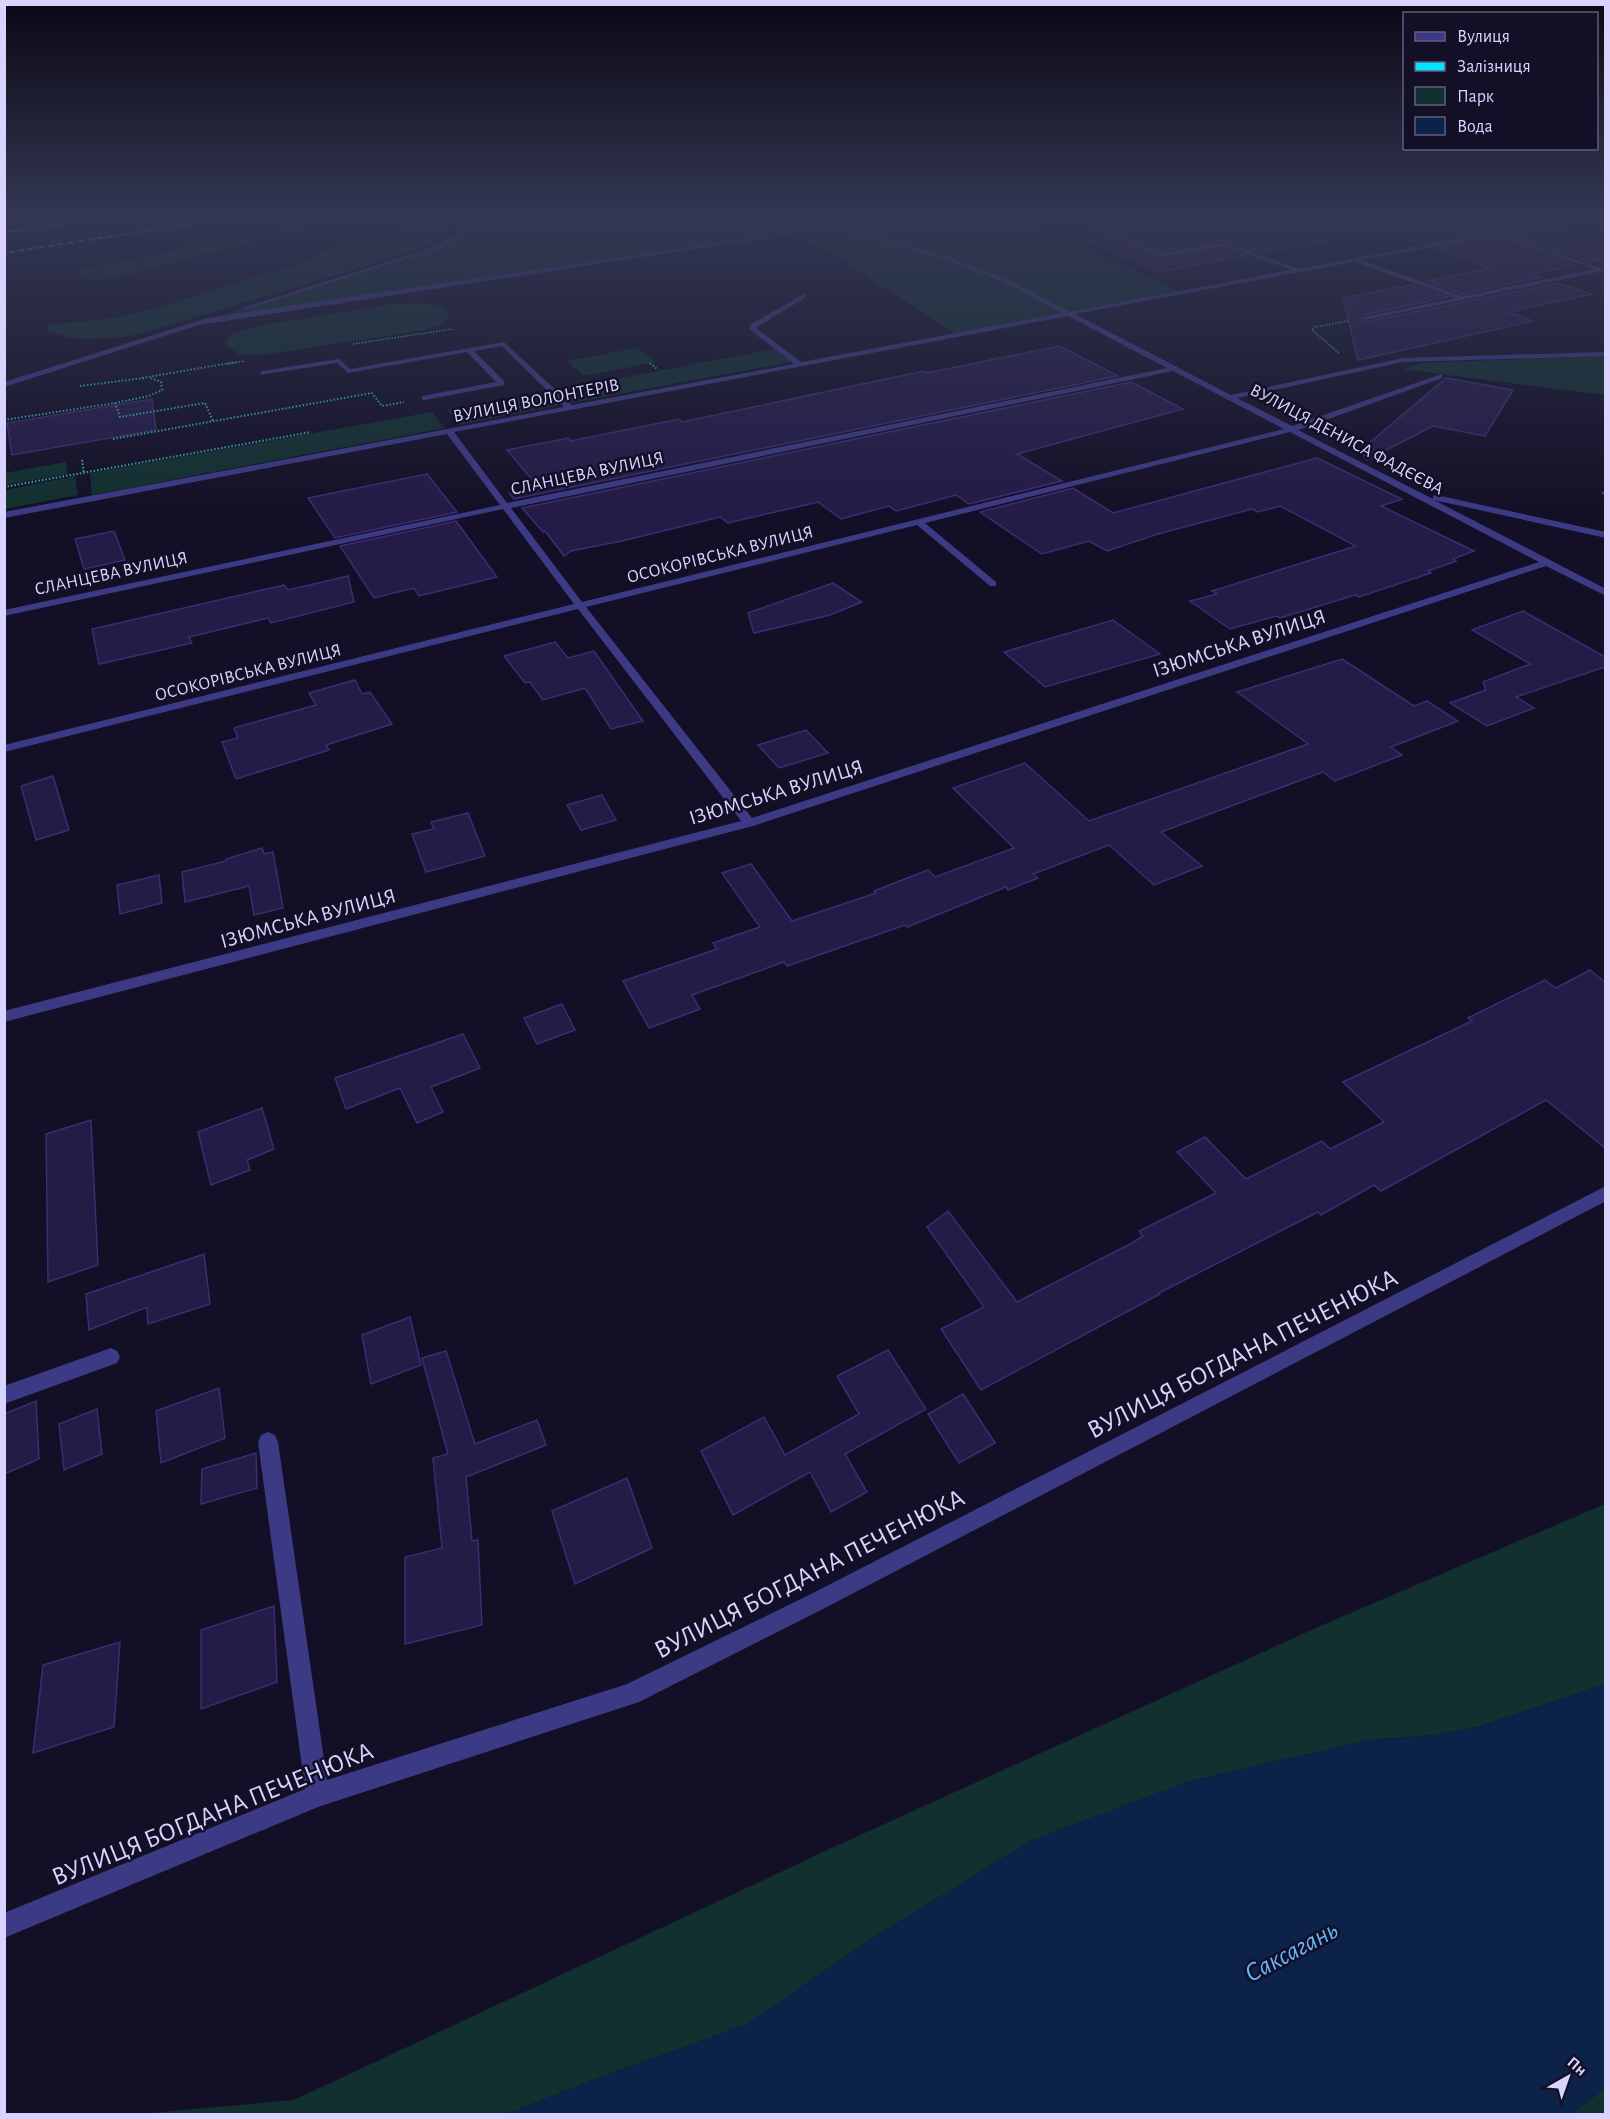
<svg xmlns="http://www.w3.org/2000/svg" width="1610" height="2119" font-family="'Alegreya Sans',sans-serif">
  <rect width="100%" height="100%" fill="#130f26"/>
  <g fill="#12302f">
    <polygon points="317,216 357,216 320,228 256,241 109,279 84,280 75,270 151,256"/>
    <polygon points="447,216 463,216 445,235 405,254 150,331 125,337 91,339 70,338 48,331 47,325 120,317 156,308 295,265 365,234 409,223 447,218"/>
    <polygon points="475,216 1045,216 1060,223 1038,226 1183,293 957,335 826,250 790,234 199,323 436,248 459,236"/>
    <path d="M422,303C433,304 446,305 450,317L440,325L425,330L262,355L239,354L226,346L225,342L232,333L262,325L395,304Z"/>
    <polygon points="637,348 656,362 584,376 567,361"/>
    <polygon points="774,349 791,362 571,403 557,390"/>
    <polygon points="1605,356 1605,395 1402,369 1423,363"/>
    <polygon points="546,392 559,405 459,425 448,410"/>
    <polygon points="432,412 445,428 92,495 90,473"/>
    <polygon points="66,462 68,474 5,485 5,473"/>
    <polygon points="75,476 78,495 5,509 5,490"/>
    <polygon points="1605,1504 1605,1684 1477,1727 1435,1735 1369,1740 1190,1781 1030,1841 876,1936 745,2025 590,2081 507,2114 139,2114 294,2100 836,1846 1318,1627"/>
    <polygon points="1605,2088 1605,2114 1572,2114"/>
  </g>
  <polygon fill="#0c2248" points="1605,1684 1605,2088 1572,2114 507,2114 590,2081 745,2025 876,1936 1030,1841 1190,1781 1369,1740 1435,1735 1477,1727"/>
  <g fill="#241b47" stroke="#3b2d73" stroke-width="1.5">
    <polygon points="1176,216 1256,216 1300,234 1307,230 1273,216 1495,216 1527,226 1419,243 1381,230 1262,253 1225,240 1162,251 1104,227"/>
    <polygon points="1545,232 1605,251 1605,259 1591,262 1516,236"/>
    <polygon points="1105,236 1160,259 1225,248 1246,256 1159,272 1085,239"/>
    <polygon points="1498,238 1576,265 1533,274 1542,277 1463,294 1428,281 1491,268 1436,249"/>
    <polygon points="1557,283 1592,294 1508,312 1533,321 1358,360 1343,298 1411,285 1448,297 1363,315 1361,318 1365,322"/>
    <polygon points="1059,346 1118,376 514,499 509,493 538,487 507,450 569,438 571,441 679,419 682,422 924,371 927,373"/>
    <polygon points="1446,378 1513,390 1485,436 1433,426 1367,460 1361,450"/>
    <polygon points="1131,382 1183,409 1017,454 1062,481 969,504 956,495 896,511 889,506 841,519 818,502 728,523 720,517 622,541 571,551 564,556 545,531 543,532 522,508"/>
    <polygon points="152,399 156,430 12,455 7,423"/>
    <polygon points="1317,458 1402,499 1381,506 1474,551 1453,559 1456,561 1428,571 1431,573 1359,597 1355,595 1280,618 1276,616 1230,629 1190,601 1217,594 1212,591 1356,546 1280,506 1258,512 1252,509 1158,534 1107,551 1089,541 1042,554 980,512 1073,488 1113,513"/>
    <polygon points="427,474 457,512 335,538 308,498"/>
    <polygon points="456,521 497,577 419,596 414,588 374,598 340,546"/>
    <polygon points="114,531 125,560 84,569 75,539"/>
    <polygon points="348,576 354,602 271,623 268,618 189,637 192,643 99,664 92,629 284,585 288,590"/>
    <polygon points="833,583 862,602 830,615 754,633 748,613"/>
    <polygon points="1523,611 1605,657 1605,667 1516,697 1534,708 1487,726 1450,703 1486,690 1483,682 1530,664 1472,630"/>
    <polygon points="1113,620 1160,654 1045,687 1004,652"/>
    <polygon points="555,642 568,658 594,651 643,721 611,729 585,688 543,700 530,682 525,683 504,656"/>
    <polygon points="1342,659 1414,706 1427,701 1458,721 1391,747 1402,755 1335,781 1323,772 1161,832 1202,866 1154,885 1109,845 1033,874 1038,878 1008,890 1006,887 907,927 905,925 787,966 784,962 692,995 700,1009 649,1028 623,981 717,949 713,943 760,927 722,873 751,864 792,921 876,893 874,891 928,870 935,877 1014,848 953,788 1025,763 1089,821 1308,744 1237,692"/>
    <polygon points="355,680 362,694 370,692 392,724 326,745 329,750 236,779 222,742 238,738 234,728 316,705 309,693"/>
    <polygon points="806,730 828,753 779,768 758,745"/>
    <polygon points="53,776 69,830 36,840 21,786"/>
    <polygon points="602,795 616,820 581,830 567,805"/>
    <polygon points="468,813 485,856 426,872 412,834 434,829 431,822"/>
    <polygon points="262,848 264,854 273,852 283,908 254,915 249,886 185,902 182,872 226,861 226,859"/>
    <polygon points="159,875 162,903 120,914 117,885"/>
    <polygon points="1590,970 1605,982 1605,1148 1546,1100 1381,1191 1374,1185 1321,1215 1318,1212 1159,1293 1160,1294 981,1390 941,1329 984,1307 927,1227 948,1211 1017,1302 1132,1243 1143,1236 1139,1231 1216,1193 1177,1152 1205,1137 1246,1179 1322,1141 1330,1149 1384,1122 1343,1082 1472,1021 1468,1018 1545,980 1556,988"/>
    <polygon points="562,1004 575,1030 537,1044 524,1018"/>
    <polygon points="463,1034 480,1068 431,1087 443,1112 417,1123 400,1088 346,1109 335,1078"/>
    <polygon points="262,1108 274,1149 247,1160 250,1170 211,1185 198,1132"/>
    <polygon points="91,1120 98,1265 48,1282 46,1134"/>
    <polygon points="204,1254 210,1304 148,1324 147,1307 89,1330 86,1294"/>
    <polygon points="410,1317 421,1365 371,1384 362,1335"/>
    <polygon points="888,1350 926,1409 845,1454 867,1492 831,1512 810,1472 733,1515 701,1451 764,1417 785,1455 859,1414 837,1376"/>
    <polygon points="446,1351 475,1444 537,1420 546,1445 466,1477 472,1541 478,1540 482,1625 405,1644 405,1557 442,1548 433,1458 448,1454 422,1358"/>
    <polygon points="219,1388 225,1438 161,1463 156,1411"/>
    <polygon points="963,1394 995,1443 959,1463 928,1414"/>
    <polygon points="36,1401 39,1459 4,1474 4,1414"/>
    <polygon points="97,1409 102,1454 64,1470 59,1424"/>
    <polygon points="256,1453 257,1488 201,1504 202,1469"/>
    <polygon points="627,1478 652,1548 575,1584 552,1511"/>
    <polygon points="274,1606 277,1682 201,1709 201,1630"/>
    <polygon points="120,1642 114,1727 33,1753 43,1665"/>
  </g>
  <g fill="none" stroke-linecap="round" stroke-linejoin="round">
    <g stroke="#2fb8b0" stroke-width="1.5" stroke-dasharray="1.5 1.5" stroke-linecap="butt">
      <polyline points="353,344 452,329"/>
      <polyline points="1339,353 1312,330 1315,327 1348,321"/>
      <polyline points="227,364 245,361"/>
    </g>
    <g stroke="#2fb8b0" stroke-width="2" stroke-dasharray="1.5 2" stroke-linecap="butt">
      <polyline points="650,363 657,369"/>
      <polyline points="142,378 236,362"/>
      <polyline points="80,386 144,378"/>
      <polyline points="115,403 149,396 162,390 161,382 151,378"/>
      <polyline points="4,420 115,403 120,417 205,403 213,421"/>
      <polyline points="113,439 372,393 382,406 404,402"/>
      <polyline points="82,460 84,474"/>
      <polyline points="4,487 311,432"/>
    </g>
    <g fill="#3d3a85" fill-rule="evenodd">
      <polygon points="472,216 478,216 461,237 438,249 247,309 242,308 434,247 457,235"/>
      <polygon points="753,216 760,216 793,234 199,325 4,387 4,382 207,318 784,233"/>
      <path d="M789,216H799L945,256L1008,280L1070,312L1291,270L1225,246L1161,257L1086,226L1041,224L1021,216L1042,220L1088,223L1154,216L1094,225L1162,253L1225,242L1299,269L1454,239L1606,217V221L1506,235L1601,268L1603,271L1365,320L1363,317L1456,298L1354,262L1075,314L1231,395L1403,358L1606,352V356L1403,362L1237,398L1292,426L1442,374V378L1298,430L1433,499V496L1436,495L1606,532V538L1434,500L1606,589V596L1546,566L753,826L4,1022V1011L741,821L578,609L4,752V745L574,604L503,509L4,616V610L500,505L447,434L4,518V512L564,407L502,346L474,351L504,381V385L425,400H422V396L496,382L467,352L348,373L337,363L259,375L262,371L339,359L350,369L504,342L572,405L794,364L749,329L751,324L804,294L806,297L756,328L801,362L1063,313L1004,282L941,258ZM1498,236L1595,269L1463,296L1361,260ZM1068,316L1167,368L507,503L454,432ZM1173,371L1284,429L582,602L511,508ZM1290,432L1539,562L752,818L586,607L917,525L990,586H996V582L925,523Z"/>
      <polygon points="1258,216 1266,216 1305,231 1300,232"/>
      <polygon points="1605,490 1606,491 1606,496 1601,493"/>
      <polygon points="1606,1186 1606,1201 823,1609 639,1702 318,1807 4,1938 4,1913 305,1789 258,1442 261,1435 268,1432 275,1435 278,1442 327,1780 627,1684 809,1595"/>
      <polygon points="111,1348 117,1351 120,1357 117,1363 4,1404 4,1386"/>
    </g>
    <defs>
      <g id="rail">
        <polyline points="4,232 137,216"/>
        <polyline points="4,253 242,216"/>
      </g>
    </defs>
    <use href="#rail" stroke="#00e5ff" stroke-width="2"/>
    <use href="#rail" stroke="#130f26" stroke-width="1.5" stroke-dasharray="5" stroke-linecap="butt"/>
  </g>
  <linearGradient id="sky" x2="0" y2="1"><stop stop-color="#0a0815"/><stop offset="0.42" stop-color="#333752"/><stop offset="1" stop-color="#333752" stop-opacity="0"/></linearGradient>
  <rect width="1610" height="513" fill="url(#sky)"/>
  <g text-anchor="middle" stroke-width="5" stroke-linejoin="round" paint-order="stroke">
    <g font-size="18" fill="#d9d4ff" stroke="#130f26">
      <text transform="translate(536 400) rotate(-11)" y="6">ВУЛИЦЯ ВОЛОНТЕРІВ</text>
      <text transform="translate(1347 439) rotate(28)" y="6">ВУЛИЦЯ ДЕНИСА ФАДЄЄВА</text>
      <text transform="translate(587 473) rotate(-12)" y="6">СЛАНЦЕВА ВУЛИЦЯ</text>
      <text transform="translate(720 554) rotate(-14)" y="6">ОСОКОРІВСЬКА ВУЛИЦЯ</text>
      <text transform="translate(111 573) rotate(-12)" y="6">СЛАНЦЕВА ВУЛИЦЯ</text>
      <text transform="translate(248 672) rotate(-14)" y="6">ОСОКОРІВСЬКА ВУЛИЦЯ</text>
    </g>
    <g font-size="21" fill="#d9d4ff" stroke="#130f26">
      <text transform="translate(1239 643) rotate(-18)" y="7">ІЗЮМСЬКА ВУЛИЦЯ</text>
      <text transform="translate(776 792) rotate(-17)" y="7">ІЗЮМСЬКА ВУЛИЦЯ</text>
      <text transform="translate(308 918) rotate(-15)" y="7">ІЗЮМСЬКА ВУЛИЦЯ</text>
    </g>
    <g font-size="26" fill="#d9d4ff" stroke="#130f26">
      <text transform="translate(1242 1353) rotate(-27)" y="9">ВУЛИЦЯ БОГДАНА ПЕЧЕНЮКА</text>
      <text transform="translate(809 1573) rotate(-27)" y="9">ВУЛИЦЯ БОГДАНА ПЕЧЕНЮКА</text>
      <text transform="translate(212 1813) rotate(-22)" y="9">ВУЛИЦЯ БОГДАНА ПЕЧЕНЮКА</text>
    </g>
    <g font-size="27" font-style="italic" fill="#62b6ff" stroke="#130f26">
      <text transform="translate(1291 1951) rotate(-28)" y="9">Саксагань</text>
    </g>
  </g>
  <rect width="1610" height="2119" fill="none" stroke="#d9d4ff" stroke-width="12"/>
  <rect x="1403" y="12" width="195" height="138" fill="#130f26" stroke="#625e7d" stroke-width="1.5"/>
  <rect x="1415" y="32" width="30" height="9" fill="#3d3a85" stroke="#625e7d" stroke-width="1.5"/>
  <text x="1457" y="42" font-size="18" fill="#d9d4ff">Вулиця</text>
  <rect x="1415" y="62" width="30" height="9" fill="#00e5ff" stroke="#625e7d" stroke-width="1.5"/>
  <text x="1457" y="72" font-size="18" fill="#d9d4ff">Залізниця</text>
  <rect x="1415" y="87" width="30" height="18" fill="#12302f" stroke="#625e7d" stroke-width="1.5"/>
  <text x="1457" y="102" font-size="18" fill="#d9d4ff">Парк</text>
  <rect x="1415" y="117" width="30" height="18" fill="#0c2248" stroke="#625e7d" stroke-width="1.5"/>
  <text x="1457" y="132" font-size="18" fill="#d9d4ff">Вода</text>
  <g transform="translate(1568 2077) rotate(40)" stroke="#130f26" stroke-width="4.5" paint-order="stroke">
  <path d="M0-4.5L10 22L0 15L-10 22Z" fill="#d9d4ff"/>
  <text y="-9" font-size="16" font-weight="bold" text-anchor="middle" fill="#d9d4ff">Пн</text>
  </g>
</svg>
